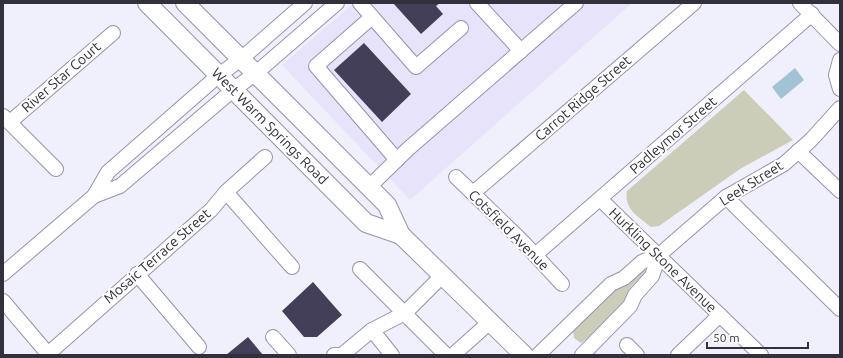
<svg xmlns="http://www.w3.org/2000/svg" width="843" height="358" font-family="Ubuntu,sans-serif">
  <rect width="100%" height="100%" fill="#f0effc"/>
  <polygon fill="#e6e3fa" points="354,3 632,3 410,200 282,65"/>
  <g fill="#cccdb9">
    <path d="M744,90L793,140L740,169L659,226L651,227C638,216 624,210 627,191Z"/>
    <polygon points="644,268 645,272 630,288 623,303 593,334 581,343 574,338 573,330 611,291"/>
  </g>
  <polygon fill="#a1c3d3" points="795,68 804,80 781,99 772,87"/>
  <g fill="#433f58">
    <polygon points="393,3 440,3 436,6 443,14 421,34"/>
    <polygon points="364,43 411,94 382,122 334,70"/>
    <polygon points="313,282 342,315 317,337 304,337 282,311"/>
    <polygon points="248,337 263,355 226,355"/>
  </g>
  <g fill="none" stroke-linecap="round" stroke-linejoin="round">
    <defs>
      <g id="minor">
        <polyline points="360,3 416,67 461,28"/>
        <polyline points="477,3 521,51"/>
        <polyline points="800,3 840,44"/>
        <polyline points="372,17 316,66 397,160"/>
        <polyline points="840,60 836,75 840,89"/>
        <polyline points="3,116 56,169"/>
        <polyline points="10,122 113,33"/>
        <polyline points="798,151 840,191"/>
        <polyline points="456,177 522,241 562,284"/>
        <polyline points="369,187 408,149 576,3"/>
        <polyline points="226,192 292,267"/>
        <polyline points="473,193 694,3"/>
        <polyline points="94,196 120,186 233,90 256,73 337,3"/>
        <polyline points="726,197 840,309"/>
        <polyline points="600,199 761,355"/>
        <polyline points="535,255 812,14"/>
        <polyline points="360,269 446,355"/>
        <polyline points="3,274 94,196 108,172 219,75 241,59 305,3"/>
        <polyline points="137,274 199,347"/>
        <polyline points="3,301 49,355"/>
        <polyline points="372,330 392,355"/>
        <polyline points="273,337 289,355"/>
        <polyline points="627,345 637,355"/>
        <polyline points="48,354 211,210 226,192 265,157"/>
        <polyline points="334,355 342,355 372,330 405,313 443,275"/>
        <polyline points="453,355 490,322"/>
        <polyline points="538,355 611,284 624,278 642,262 659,255 726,197 784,164 811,140 840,108"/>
        <polyline points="582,355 630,306 635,295 652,276 659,255"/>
        <polyline points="678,355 720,315"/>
      </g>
      <g id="major">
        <polyline points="147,3 366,223 401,235"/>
        <polyline points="185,3 387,205 401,235 524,355"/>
      </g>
    </defs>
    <use href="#minor" stroke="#9692af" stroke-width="16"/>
    <use href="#major" stroke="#9692af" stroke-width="20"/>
    <use href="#minor" stroke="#fff" stroke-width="14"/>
    <use href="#major" stroke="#fff" stroke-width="18"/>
  </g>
  <g text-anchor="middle" stroke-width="4" stroke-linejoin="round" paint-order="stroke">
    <g font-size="14" fill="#31303b" stroke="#fff">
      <text transform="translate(61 77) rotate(-41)" y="5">River Star Court</text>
      <text transform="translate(583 98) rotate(-41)" y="5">Carrot Ridge Street</text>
      <text transform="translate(270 126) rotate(45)" y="5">West Warm Springs Road</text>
      <text transform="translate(673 135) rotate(-41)" y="5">Padleymor Street</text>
      <text transform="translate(751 183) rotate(-32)" y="5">Leek Street</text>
      <text transform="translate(509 230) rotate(45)" y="5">Cotsfield Avenue</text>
      <text transform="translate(157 256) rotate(-41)" y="5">Mosaic Terrace Street</text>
      <text transform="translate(663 260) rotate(44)" y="5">Hurkling Stone Avenue</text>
    </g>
  </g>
  <rect width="843" height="358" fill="none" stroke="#31303b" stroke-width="8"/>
  <path d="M707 342v6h101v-6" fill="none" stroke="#31303b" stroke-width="2"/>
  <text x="713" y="342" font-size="12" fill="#31303b" stroke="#ffffff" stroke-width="3" paint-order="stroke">50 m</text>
</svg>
